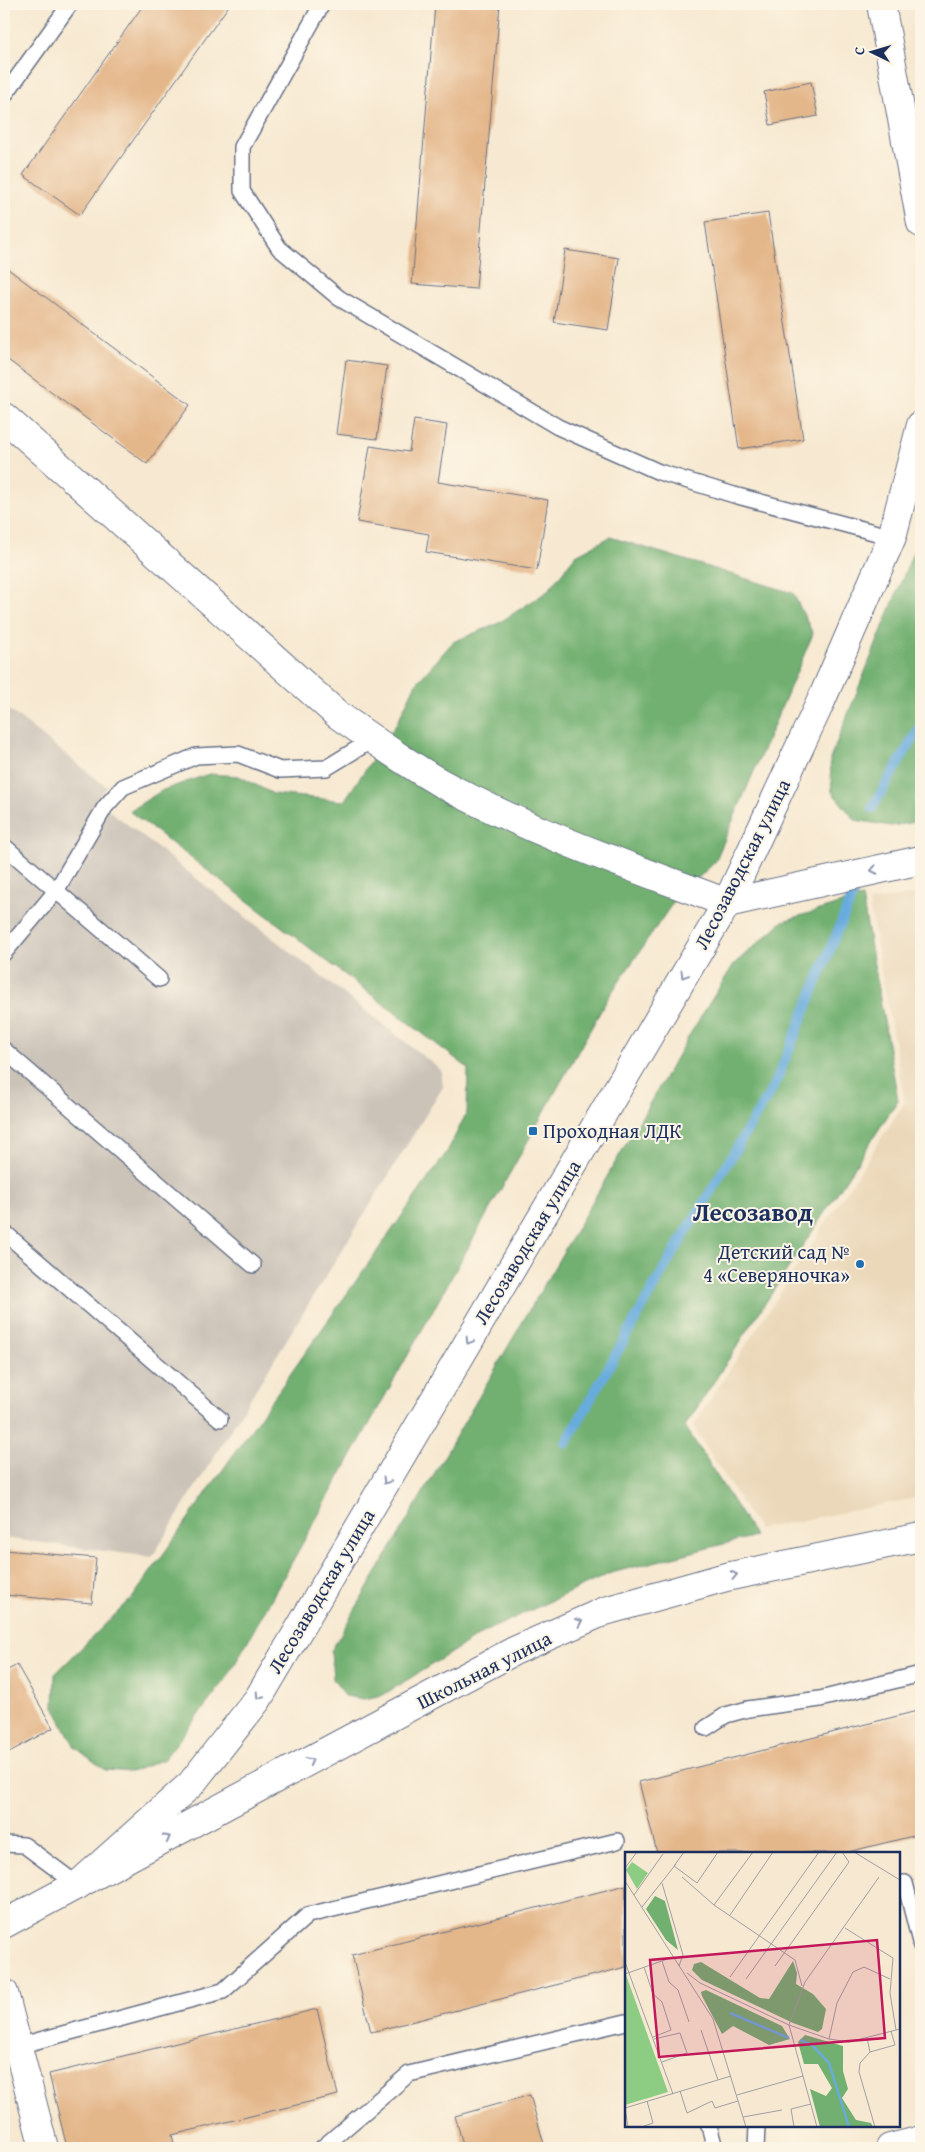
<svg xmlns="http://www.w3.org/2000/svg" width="925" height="2152" font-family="'Gentium Book Plus',serif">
  <rect width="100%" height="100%" fill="#fcf5e5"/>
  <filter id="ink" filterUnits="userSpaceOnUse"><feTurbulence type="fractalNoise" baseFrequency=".02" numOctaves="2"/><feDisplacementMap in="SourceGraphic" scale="10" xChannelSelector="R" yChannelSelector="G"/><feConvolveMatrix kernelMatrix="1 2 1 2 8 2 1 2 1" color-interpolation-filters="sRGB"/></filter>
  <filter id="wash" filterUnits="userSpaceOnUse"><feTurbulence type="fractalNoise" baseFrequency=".0096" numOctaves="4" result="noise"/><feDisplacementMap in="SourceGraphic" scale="20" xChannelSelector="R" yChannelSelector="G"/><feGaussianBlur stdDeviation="1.12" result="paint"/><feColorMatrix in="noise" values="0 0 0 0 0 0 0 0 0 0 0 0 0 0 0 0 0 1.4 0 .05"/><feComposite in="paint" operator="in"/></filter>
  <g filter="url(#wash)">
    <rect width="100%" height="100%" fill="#f7e9d1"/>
    <polygon fill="#ebd8ba" points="921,893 921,1497 758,1529 693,1426 905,1102 869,902"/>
    <polygon fill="#cbc3b8" points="4,706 107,787 97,799 105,807 441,1070 443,1087 152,1557 4,1538"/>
    <g fill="#72b071" stroke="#467068">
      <polygon points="921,524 921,821 891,826 855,820 832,792 830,759 916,545"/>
      <polygon points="610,537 793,593 813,634 715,862 674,901 608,998 227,1678 164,1759 131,1772 105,1770 75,1747 54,1707 55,1674 133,1597 447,1152 467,1112 468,1068 129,811 163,790 209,774 239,776 273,794 344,801 397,723 415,685 453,642 497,624 548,591 576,555"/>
      <polygon points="862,897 898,1100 685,1426 755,1536 611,1573 486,1631 383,1695 364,1699 345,1696 333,1679 331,1651 690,1034 734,964 783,921"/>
    </g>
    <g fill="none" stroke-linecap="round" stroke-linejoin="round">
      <g stroke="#68acdd" stroke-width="10">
        <polyline points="872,808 921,725"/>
        <polyline points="566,1443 664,1269 775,1084 860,877"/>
      </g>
    </g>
    <g id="blocks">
      <g fill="#e4b78b">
        <polygon points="144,4 230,4 80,215 23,175"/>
        <polygon points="435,4 500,4 476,289 412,284"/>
        <polygon points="811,82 818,116 770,125 764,92"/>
        <polygon points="768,213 803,439 739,449 705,222"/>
        <polygon points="565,250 619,258 608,330 554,322"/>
        <polygon points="4,266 190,405 147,464 4,357"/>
        <polygon points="346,360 387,366 377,439 336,434"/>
        <polygon points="414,420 447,425 438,482 548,500 537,570 426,552 429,534 357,522 370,446 409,452"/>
        <polygon points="4,1550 96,1558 92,1603 4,1595"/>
        <polygon points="17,1665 53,1728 4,1755 4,1672"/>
        <polygon points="921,1710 921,1834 844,1853 657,1853 639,1782"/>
        <polygon points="626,1885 626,1967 371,2032 352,1955"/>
        <polygon points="317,2009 338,2095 172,2135 175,2147 171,2148 67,2148 49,2074"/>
        <polygon points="530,2095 544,2144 530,2148 464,2148 455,2116"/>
      </g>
    </g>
  </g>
  <g filter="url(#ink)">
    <use href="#blocks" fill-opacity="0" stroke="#687086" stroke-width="1"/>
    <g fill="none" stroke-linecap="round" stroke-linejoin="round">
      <defs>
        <g id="service">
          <polyline points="322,4 242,147 242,191 279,248 339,298 558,427 659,472 734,495 892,537"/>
          <polyline points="4,96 70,4"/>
          <polyline points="4,846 159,979"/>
          <polyline points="4,953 56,891 105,807 123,787 196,756 238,754 280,770 326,768 372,740"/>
          <polyline points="4,1050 253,1265"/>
          <polyline points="4,1232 220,1419"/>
          <polyline points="706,1728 726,1715 748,1709 820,1699 921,1674"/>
          <polyline points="4,1844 24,1845 78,1885"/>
          <polyline points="899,1884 905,1883 921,1946"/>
          <polyline points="18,2046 223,1991 308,1915 617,1841"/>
          <polyline points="709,2126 715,2148"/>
          <polyline points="322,2148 409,2074 626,2022"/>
          <polyline points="756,2148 757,2126"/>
        </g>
        <g id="minor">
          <polyline points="881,4 921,223"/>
          <path d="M4,417L338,715C371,738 404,762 439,782C530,832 629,866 727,903L821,701L892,537L921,425"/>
          <polyline points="4,1993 44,2148"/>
          <polyline points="890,2148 921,2140"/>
        </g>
        <g id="secondary">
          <polyline points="78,1885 191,1784 258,1699 727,903 921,860"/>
          <polyline points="4,1924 514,1651 605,1611 726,1577 921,1537"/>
        </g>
      </defs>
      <use href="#service" stroke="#687086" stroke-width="18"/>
      <use href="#minor" stroke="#687086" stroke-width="30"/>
      <use href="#secondary" stroke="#687086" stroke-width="30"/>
      <use href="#service" stroke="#fff" stroke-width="15"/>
      <use href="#minor" stroke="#fff" stroke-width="28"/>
      <use href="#secondary" stroke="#fff" stroke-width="28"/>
    </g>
    <defs><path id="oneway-chevron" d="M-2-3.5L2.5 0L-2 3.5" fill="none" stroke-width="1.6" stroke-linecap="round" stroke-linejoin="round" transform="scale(1.25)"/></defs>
    <g stroke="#8d97ae">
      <use href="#oneway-chevron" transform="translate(874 870) rotate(168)"/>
      <use href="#oneway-chevron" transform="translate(684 975) rotate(121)"/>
      <use href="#oneway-chevron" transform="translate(469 1341) rotate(121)"/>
      <use href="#oneway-chevron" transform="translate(386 1481) rotate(121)"/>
      <use href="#oneway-chevron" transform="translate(734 1575) rotate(-12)"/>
      <use href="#oneway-chevron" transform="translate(579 1622) rotate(-24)"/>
      <use href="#oneway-chevron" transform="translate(259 1696) rotate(123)"/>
      <use href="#oneway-chevron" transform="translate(310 1761) rotate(-28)"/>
      <use href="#oneway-chevron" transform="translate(167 1838) rotate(-28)"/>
    </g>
  </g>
  <g fill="#1f6fb2" stroke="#fcf5e5" stroke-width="2">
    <rect x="528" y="1126" width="10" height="10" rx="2.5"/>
    <circle cx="860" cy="1264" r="5"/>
  </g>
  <g text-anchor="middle" stroke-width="4" stroke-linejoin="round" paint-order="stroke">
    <g font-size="20" fill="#1b2f5e" stroke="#fcf5e5">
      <text transform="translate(742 864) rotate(-63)" y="7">Лесозаводская улица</text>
      <text transform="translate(527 1242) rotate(-59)" y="7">Лесозаводская улица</text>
      <text transform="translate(321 1591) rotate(-59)" y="7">Лесозаводская улица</text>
      <text transform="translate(484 1670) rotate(-27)" y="7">Школьная улица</text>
    </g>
    <g font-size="20" fill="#1b2f5e" stroke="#fcf5e5" text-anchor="start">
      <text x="543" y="1138">Проходная ЛДК</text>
      <text x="850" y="1259" text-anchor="end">Детский сад №<tspan x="850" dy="23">4 «Северяночка»</tspan></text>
    </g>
    <g font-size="25" font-weight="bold" fill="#1b2f5e" stroke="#fcf5e5">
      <text x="753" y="1221">Лесозавод</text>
    </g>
  </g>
  <g transform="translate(625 1852)">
    <rect width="275" height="275" fill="#f7e9d1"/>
    <path d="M7,10L23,21L12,37L1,18ZM0,120L43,240L0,253Z" fill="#8dcd83"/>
    <path d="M30,44L40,49L53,98L41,88L21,57ZM168,109L172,121L171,132L188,142L201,157L197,177L193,180L168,171L77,128L67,118L69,112L76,110L135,146L144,147ZM81,138L157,174L165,187L144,193L108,174L97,182L77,144L76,140ZM180,183L218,194V219L223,237L217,246L231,268L246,271L248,275H195L185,237L201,244L207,236L193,212H179L173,190Z" fill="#72b071"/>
    <path fill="none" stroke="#68acdd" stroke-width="2.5" d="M105,161L164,186M175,188L187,193L204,211L224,275"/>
    <path fill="none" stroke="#9f9fa3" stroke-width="1" d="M59,0L49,14L72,31L93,0M229,0L275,28M0,16L12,0M57,25L89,53L170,108L177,134M254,25L180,130L164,173L204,187L224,190L275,177M0,29L88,167L121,275M37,31L58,103L54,114M9,43L38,2M89,53L128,0M17,55L51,12M105,63L148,0M220,76L268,106L265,141L271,178M37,109L44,130L53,138L64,170M0,110L48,242M150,114L224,10L217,0M19,115L28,142L37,150L46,178L28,185M62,121L75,131L164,173L192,275M0,122L48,105M105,125L194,0M121,127L212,0M76,178L93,228M242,186L245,200L235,211L234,220L250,275M29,187L55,181L62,201L37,210M204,187L212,151L228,120L239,115L265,127M245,200L270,193L266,179M55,239L62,261L87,249L90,256L113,249M112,243L178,224M118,265L157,258M19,274L28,271L22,249M3,275L0,256L106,224M169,275L166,257L186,252"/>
    <path fill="#c2185b" fill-opacity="0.15" stroke="#c2185b" stroke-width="2.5" d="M252,88L260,186L34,205L25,108Z"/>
    <rect width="275" height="275" fill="none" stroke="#1b2f5e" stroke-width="2.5"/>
  </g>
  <rect width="925" height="2152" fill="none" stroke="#fcf5e5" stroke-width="20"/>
  <g transform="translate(872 52) rotate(275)" stroke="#fcf5e5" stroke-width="4" paint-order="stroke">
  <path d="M0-4L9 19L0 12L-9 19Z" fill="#1b2f5e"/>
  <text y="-8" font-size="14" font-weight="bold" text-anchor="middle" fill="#1b2f5e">С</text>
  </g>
</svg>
